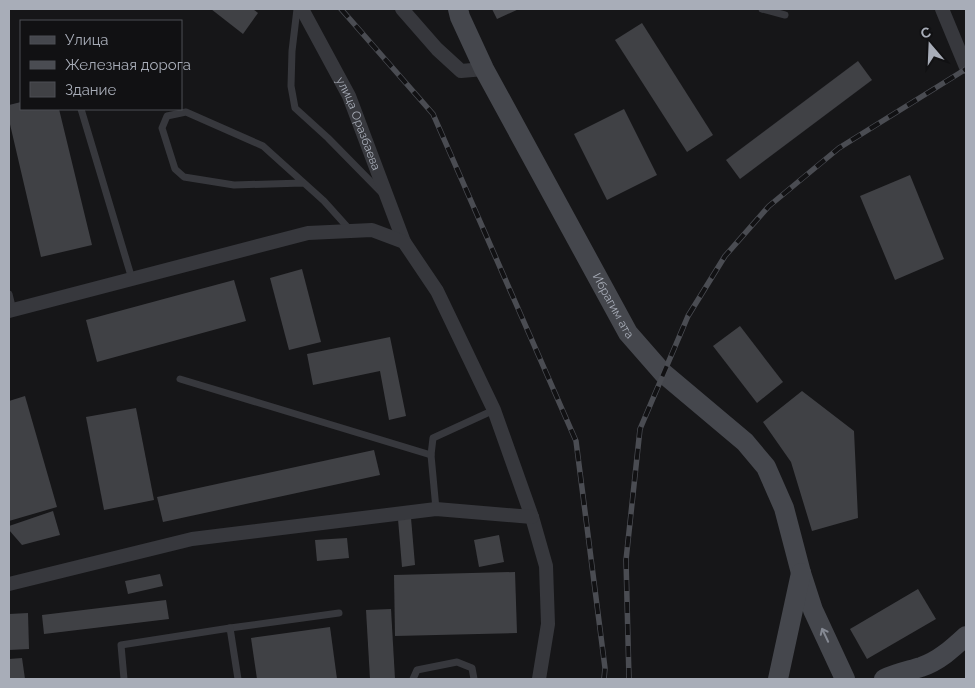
<svg xmlns="http://www.w3.org/2000/svg" width="975" height="688" font-family="Raleway,sans-serif">
  <rect width="100%" height="100%" fill="#161618"/>
  <g fill="#404145">
    <polygon points="211,9 253,9 258,13 243,34"/>
    <polygon points="492,9 519,9 497,19"/>
    <polygon points="642,23 713,135 687,152 615,40"/>
    <polygon points="858,61 872,80 740,179 726,160"/>
    <polygon points="21,102 21,109 59,109 92,245 41,257 9,120 9,105"/>
    <polygon points="624,109 657,175 607,200 574,134"/>
    <polygon points="910,175 944,259 895,280 860,196"/>
    <polygon points="302,269 321,342 289,350 270,278"/>
    <polygon points="234,280 246,321 97,362 86,320"/>
    <polygon points="740,326 783,382 757,403 713,346"/>
    <polygon points="390,337 406,416 389,420 380,371 313,385 307,354"/>
    <polygon points="802,391 854,431 858,518 812,531 791,462 763,422"/>
    <polygon points="25,396 57,507 9,521 9,401"/>
    <polygon points="136,408 154,500 104,510 86,417"/>
    <polygon points="374,450 380,475 163,522 157,497"/>
    <polygon points="53,511 60,535 22,545 9,530 9,526"/>
    <polygon points="411,518 415,565 402,567 398,519"/>
    <polygon points="499,535 504,562 479,567 474,540"/>
    <polygon points="347,538 349,558 317,561 315,540"/>
    <polygon points="515,572 517,633 395,636 394,575"/>
    <polygon points="160,574 163,586 128,594 125,581"/>
    <polygon points="918,589 936,619 867,659 850,629"/>
    <polygon points="166,600 169,619 44,634 42,615"/>
    <polygon points="391,609 395,679 370,679 366,610"/>
    <polygon points="28,613 29,649 9,650 9,614"/>
    <polygon points="330,627 337,679 257,679 251,638"/>
    <polygon points="22,658 25,679 9,679 9,659"/>
  </g>
  <g fill="none" stroke-linecap="round" stroke-linejoin="round">
    <g stroke="#37383d" stroke-width="7">
      <polyline points="297,9 292,51 291,86 295,108 328,138 381,192"/>
      <polyline points="762,9 785,15"/>
      <polyline points="81,109 132,279"/>
      <polyline points="303,183 234,185 184,177 175,169 162,128 167,116 186,112 263,146 324,201 351,231"/>
      <polyline points="9,294 13,310"/>
      <polyline points="180,379 431,455"/>
      <polyline points="436,509 431,455 433,438 494,410"/>
      <polyline points="230,628 339,613"/>
      <polyline points="124,679 121,645 230,628 238,679"/>
      <polyline points="413,679 417,670 457,662 472,668 474,679"/>
    </g>
    <g stroke="#37383d" stroke-width="14">
      <path id="s1" d="M302,9L349,96L404,242"/>
      <polyline points="402,9 437,49 461,71 484,69"/>
      <polyline points="942,9 966,67"/>
      <polyline points="9,311 308,233 372,230 404,242 437,291 494,410 532,517 546,566 548,624 539,679"/>
      <polyline points="9,584 192,539 436,509 532,517"/>
    </g>
    <g stroke="#45474d" stroke-width="20">
      <path id="s2" d="M458,9L460,17L484,69L628,333L663,373L745,442L766,467L784,508L801,573L813,610L845,679"/>
      <polyline points="778,679 801,573"/>
      <path d="M884,679C897,673 908,671 921,667C939,661 953,648 966,636"/>
    </g>
    <defs>
      <g id="rail">
        <polyline points="341,9 433,114 576,441 605,668 604,679"/>
        <polyline points="629,679 626,560 640,429 688,316 725,256 769,206 839,148 966,69"/>
      </g>
    </defs>
    <use href="#rail" stroke="#4a4c52" stroke-width="5.5"/>
    <use href="#rail" stroke="#111113" stroke-width="4" stroke-dasharray="11" stroke-linecap="butt"/>
  </g>
  <defs><path id="oneway-shaft" d="M-6 0H5M1.5-3L5.5 0L1.5 3" fill="none" stroke-width="1.6" stroke-linecap="round" stroke-linejoin="round" transform="scale(1.25)"/></defs>
  <use stroke="#858993" href="#oneway-shaft" transform="translate(825 635) rotate(-115)"/>
  <g text-anchor="middle" stroke-width="4.5" stroke-linejoin="round" paint-order="stroke">
    <g font-size="12" fill="#a8adb8" stroke="#111113">
      <text dy="4" stroke="none"><textPath href="#s1" startOffset="128">улица Оразбаева</textPath></text>
      <text dy="4" stroke="none"><textPath href="#s2" startOffset="335">Ибрагим ата</textPath></text>
    </g>
  </g>
  <rect width="975" height="688" fill="none" stroke="#a8adb8" stroke-width="20"/>
  <rect x="20" y="20" width="162" height="90" fill="#111113" stroke="#4d4f55"/>
  <rect x="30" y="36" width="25" height="8" fill="#45474d" stroke="#4d4f55"/>
  <text x="65" y="45" font-size="15" fill="#a8adb8">Улица</text>
  <rect x="30" y="61" width="25" height="8" fill="#4a4c52" stroke="#4d4f55"/>
  <text x="65" y="70" font-size="15" fill="#a8adb8">Железная дорога</text>
  <rect x="30" y="82" width="25" height="15" fill="#404145" stroke="#4d4f55"/>
  <text x="65" y="95" font-size="15" fill="#a8adb8">Здание</text>
  <g transform="translate(930 45) rotate(341)" stroke="#111113" stroke-width="4" paint-order="stroke">
  <path d="M0-4L9 19L0 12L-9 19Z" fill="#a8adb8"/>
  <text y="-8" font-size="14" font-weight="bold" text-anchor="middle" fill="#a8adb8">С</text>
  </g>
</svg>
